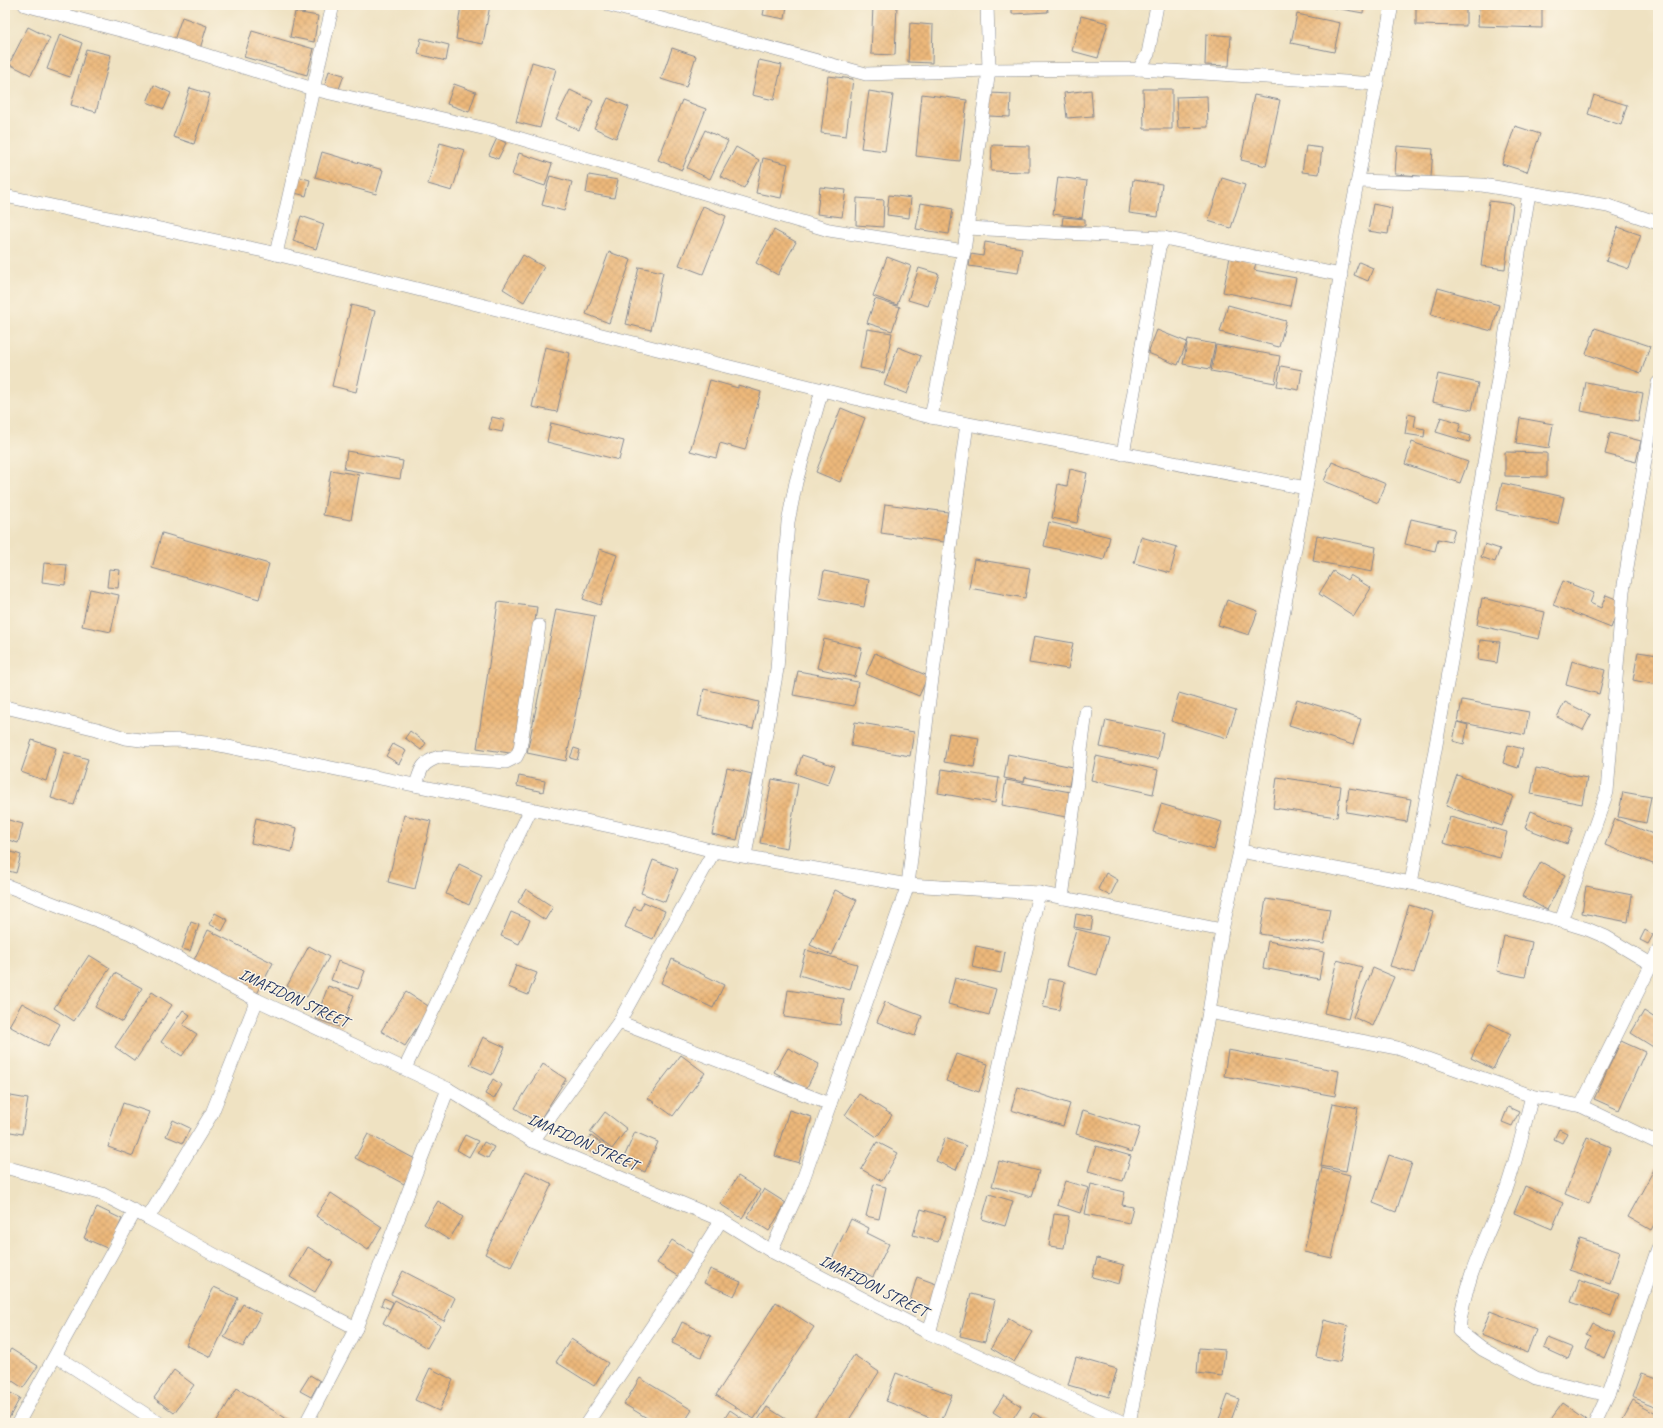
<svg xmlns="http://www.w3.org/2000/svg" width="1663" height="1428" font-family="Caveat,sans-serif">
  <defs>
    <pattern id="building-cross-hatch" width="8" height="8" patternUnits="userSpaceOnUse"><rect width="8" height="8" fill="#ecb87a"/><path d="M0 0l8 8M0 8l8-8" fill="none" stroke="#ca9e6c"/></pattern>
  </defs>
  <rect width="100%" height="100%" fill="#fcf5e5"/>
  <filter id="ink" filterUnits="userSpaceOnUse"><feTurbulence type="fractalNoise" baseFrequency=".025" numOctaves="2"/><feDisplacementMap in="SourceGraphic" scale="8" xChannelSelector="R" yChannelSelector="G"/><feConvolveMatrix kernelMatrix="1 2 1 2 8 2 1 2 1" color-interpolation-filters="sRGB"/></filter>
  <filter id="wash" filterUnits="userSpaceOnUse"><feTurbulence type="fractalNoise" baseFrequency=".012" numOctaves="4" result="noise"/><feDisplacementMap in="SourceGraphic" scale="16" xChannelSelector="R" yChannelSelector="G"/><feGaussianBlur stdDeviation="0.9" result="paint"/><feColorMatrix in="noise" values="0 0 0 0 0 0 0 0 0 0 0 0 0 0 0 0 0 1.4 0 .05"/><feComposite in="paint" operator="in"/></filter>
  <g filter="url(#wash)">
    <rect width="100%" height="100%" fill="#efe2c2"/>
    <g id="blocks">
      <g fill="url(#building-cross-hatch)">
        <polygon points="461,5 490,5 483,44 456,39"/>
        <polygon points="765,5 787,5 785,19 763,15"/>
        <polygon points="873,5 897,5 895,55 871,54"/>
        <polygon points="1012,5 1047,5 1048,12 1012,14"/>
        <polygon points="1319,5 1364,5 1363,13"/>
        <polygon points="1416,5 1466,5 1466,26 1416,25"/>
        <polygon points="1479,5 1542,5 1542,28 1478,26"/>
        <polygon points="295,12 318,16 314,42 290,37"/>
        <polygon points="1297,14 1340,23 1334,52 1291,43"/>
        <polygon points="1081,16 1108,23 1098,58 1072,51"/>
        <polygon points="182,17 207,26 199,52 173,43"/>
        <polygon points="910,23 933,25 932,63 908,62"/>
        <polygon points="28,27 50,38 31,75 9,64"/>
        <polygon points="252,31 314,49 307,75 244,57"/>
        <polygon points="60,34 82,43 70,77 47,69"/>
        <polygon points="1206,34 1231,36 1229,66 1205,65"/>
        <polygon points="421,38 449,45 446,61 418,54"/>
        <polygon points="672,48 696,56 686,87 661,79"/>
        <polygon points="86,49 111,55 96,112 71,105"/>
        <polygon points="759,60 782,65 774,100 752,95"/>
        <polygon points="532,62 556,69 540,128 516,122"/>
        <polygon points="329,71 344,75 338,92 324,88"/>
        <polygon points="828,76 853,79 846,136 821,133"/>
        <polygon points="454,84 476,92 469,112 447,104"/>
        <polygon points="154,85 171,93 164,109 147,102"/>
        <polygon points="190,88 210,94 194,144 173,137"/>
        <polygon points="1143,89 1172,89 1172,129 1144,129"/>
        <polygon points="570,90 593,101 579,130 556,119"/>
        <polygon points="1091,90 1093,116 1067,118 1064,93"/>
        <polygon points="869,91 893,95 885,151 861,148"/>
        <polygon points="990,93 1011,94 1010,117 989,116"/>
        <polygon points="922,94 967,100 960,161 916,156"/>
        <polygon points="1254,95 1280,100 1266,166 1241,160"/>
        <polygon points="1594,95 1627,105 1621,125 1588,114"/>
        <polygon points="1207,96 1208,127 1178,128 1176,97"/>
        <polygon points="608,98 629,107 616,138 594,128"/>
        <polygon points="682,100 706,109 682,170 658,160"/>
        <polygon points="1515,126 1540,134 1527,172 1502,164"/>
        <polygon points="705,130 728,141 710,179 687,168"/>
        <polygon points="497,138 506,143 498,159 489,155"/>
        <polygon points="440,143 465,150 452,191 428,184"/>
        <polygon points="992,145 1029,146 1029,172 991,171"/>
        <polygon points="1306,146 1322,148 1319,174 1302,172"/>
        <polygon points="1397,146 1433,149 1431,177 1395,174"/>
        <polygon points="736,147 759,160 744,188 720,176"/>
        <polygon points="322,152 383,170 376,194 315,177"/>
        <polygon points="519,153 552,164 545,186 512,175"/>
        <polygon points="763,158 788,164 781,198 756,193"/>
        <polygon points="589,175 618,180 614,198 586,193"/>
        <polygon points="550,176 572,182 564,211 542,205"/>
        <polygon points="299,177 310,180 306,196 295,193"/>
        <polygon points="1058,177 1087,181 1082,218 1053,214"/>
        <polygon points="1222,178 1245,185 1231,228 1208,221"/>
        <polygon points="1133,180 1162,184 1158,217 1129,213"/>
        <polygon points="820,187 846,190 842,217 817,214"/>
        <polygon points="889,195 911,198 909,218 887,215"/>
        <polygon points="857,198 884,200 883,227 856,225"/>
        <polygon points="1489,201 1513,204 1505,269 1481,266"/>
        <polygon points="921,203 953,209 949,234 916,229"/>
        <polygon points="1373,204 1392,208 1388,234 1368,231"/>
        <polygon points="703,206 726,216 703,274 679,265"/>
        <polygon points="301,216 324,224 316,249 293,241"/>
        <polygon points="1063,217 1085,219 1085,226 1062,225"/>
        <polygon points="1618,227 1641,235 1629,269 1606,261"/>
        <polygon points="774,230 796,242 778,275 756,263"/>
        <polygon points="985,242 1022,248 1018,273 969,266 971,254 983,256"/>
        <polygon points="609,252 631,260 609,323 586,314"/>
        <polygon points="523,255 544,267 524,302 503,289"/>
        <polygon points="887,257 911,266 897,305 873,296"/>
        <polygon points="1230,257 1256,263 1254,270 1296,278 1290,306 1223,292"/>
        <polygon points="1359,262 1373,268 1368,281 1354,275"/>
        <polygon points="639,267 663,272 651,330 626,324"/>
        <polygon points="919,268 939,274 928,306 908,300"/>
        <polygon points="1438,288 1499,305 1492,331 1431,315"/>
        <polygon points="875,299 900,307 892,331 867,323"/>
        <polygon points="351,305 375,311 356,392 332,386"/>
        <polygon points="1228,305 1286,321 1279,347 1220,332"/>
        <polygon points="1595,328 1650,346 1641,373 1586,354"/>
        <polygon points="867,329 892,333 884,373 860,368"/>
        <polygon points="1157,330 1187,342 1178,365 1148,353"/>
        <polygon points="1188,339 1215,344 1210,369 1183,364"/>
        <polygon points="1216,345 1280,356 1275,383 1211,371"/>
        <polygon points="545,347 570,353 557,412 532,407"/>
        <polygon points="898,347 921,356 907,394 884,385"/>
        <polygon points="1281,366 1302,370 1299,390 1277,386"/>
        <polygon points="1438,374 1478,383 1472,410 1432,402"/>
        <polygon points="710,380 738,388 738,385 761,392 745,450 720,443 716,458 690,451"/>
        <polygon points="1586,382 1643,393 1638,422 1581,411"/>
        <polygon points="841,408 865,418 840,482 816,472"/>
        <polygon points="1408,414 1416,416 1414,427 1425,429 1424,437 1405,434"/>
        <polygon points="492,417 505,420 502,432 489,429"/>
        <polygon points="1441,417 1461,423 1458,432 1471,436 1469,442 1436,432"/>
        <polygon points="1520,418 1553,424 1549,448 1516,443"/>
        <polygon points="551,423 624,441 619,460 547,442"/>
        <polygon points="1610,433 1641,441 1636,462 1605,454"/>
        <polygon points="1412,442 1468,462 1460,483 1405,464"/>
        <polygon points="347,451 403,461 400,479 344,469"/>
        <polygon points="1505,452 1547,453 1547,477 1505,476"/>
        <polygon points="1332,462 1386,484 1378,503 1324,481"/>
        <polygon points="1070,469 1087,473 1077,523 1052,518 1058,484 1067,486"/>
        <polygon points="331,470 359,475 351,520 323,515"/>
        <polygon points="1502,483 1564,497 1558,524 1496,510"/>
        <polygon points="885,504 948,512 944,542 881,533"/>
        <polygon points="1411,519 1455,529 1451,542 1438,539 1435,551 1405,544"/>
        <polygon points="1049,522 1110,537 1104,560 1044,546"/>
        <polygon points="162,533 269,564 259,599 152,568"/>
        <polygon points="1317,535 1376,547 1372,572 1313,561"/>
        <polygon points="1141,537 1177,547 1170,573 1134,563"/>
        <polygon points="1485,544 1500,549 1495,562 1481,557"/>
        <polygon points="600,549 617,555 600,605 583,599"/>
        <polygon points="974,559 1030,568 1025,598 969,588"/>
        <polygon points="44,563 67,565 65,585 42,582"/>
        <polygon points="109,569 120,570 118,588 107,587"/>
        <polygon points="824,571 869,580 864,607 819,598"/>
        <polygon points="1333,571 1347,580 1350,575 1371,588 1354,616 1319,594"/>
        <polygon points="1563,581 1594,593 1590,603 1601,608 1606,595 1621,601 1611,628 1553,605"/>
        <polygon points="90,589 119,595 111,632 82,626"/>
        <polygon points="1482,598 1545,612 1539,639 1477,625"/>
        <polygon points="1227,600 1258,611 1249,635 1218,625"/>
        <polygon points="498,602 537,607 516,754 477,748"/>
        <polygon points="556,609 595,616 566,761 527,753"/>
        <polygon points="1034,636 1073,643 1068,669 1029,663"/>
        <polygon points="824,639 862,648 855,677 817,668"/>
        <polygon points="1480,640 1500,642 1497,663 1478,660"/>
        <polygon points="1638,652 1658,655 1658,685 1633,680"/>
        <polygon points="875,653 928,676 919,696 866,674"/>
        <polygon points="1572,661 1605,670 1599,694 1566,685"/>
        <polygon points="798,671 858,682 854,706 793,695"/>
        <polygon points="704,689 759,702 753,729 698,716"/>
        <polygon points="1179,693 1236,710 1227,738 1171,721"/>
        <polygon points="1297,699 1361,719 1353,745 1289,725"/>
        <polygon points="1462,700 1529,712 1525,735 1458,722"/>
        <polygon points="1565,702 1591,715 1583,730 1557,717"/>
        <polygon points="1106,720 1163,732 1158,759 1100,747"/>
        <polygon points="855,722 914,732 910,756 851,746"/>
        <polygon points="1457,722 1468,725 1464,744 1453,741"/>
        <polygon points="410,731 426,743 421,750 405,738"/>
        <polygon points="949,733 979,738 974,767 944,762"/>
        <polygon points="32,740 56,748 46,781 21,772"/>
        <polygon points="393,744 406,751 399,764 386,756"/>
        <polygon points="1508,745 1523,749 1518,768 1503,763"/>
        <polygon points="574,748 580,750 577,760 570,758"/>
        <polygon points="64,752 88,759 74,805 51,798"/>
        <polygon points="1008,754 1073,767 1069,786 1025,777 1024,782 1004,778"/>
        <polygon points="802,755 835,766 828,785 796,774"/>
        <polygon points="1096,756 1158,770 1153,794 1091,780"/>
        <polygon points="727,768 752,774 737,840 712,834"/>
        <polygon points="1536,768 1587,778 1582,804 1531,794"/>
        <polygon points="942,769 999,778 995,803 938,793"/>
        <polygon points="1457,775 1513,796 1502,826 1446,806"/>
        <polygon points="519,776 545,781 543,792 517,786"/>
        <polygon points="1277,777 1341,786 1337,817 1273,808"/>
        <polygon points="772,779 798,784 787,848 760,843"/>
        <polygon points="1006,780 1070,792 1066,817 1002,805"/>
        <polygon points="1349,788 1411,799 1407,822 1346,812"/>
        <polygon points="1623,792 1651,797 1646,823 1618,817"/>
        <polygon points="1161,804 1222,822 1214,850 1153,832"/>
        <polygon points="1531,811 1573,828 1567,844 1525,828"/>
        <polygon points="404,815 431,821 415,889 388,882"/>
        <polygon points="1450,817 1507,832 1500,858 1443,843"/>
        <polygon points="256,818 297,828 292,852 251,843"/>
        <polygon points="5,819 23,824 18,843 5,839"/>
        <polygon points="1615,819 1658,836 1658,866 1605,845"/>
        <polygon points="5,850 21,855 16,873 5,870"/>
        <polygon points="653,860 678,869 665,902 641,893"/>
        <polygon points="1541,862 1565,875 1547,910 1522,896"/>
        <polygon points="459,864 482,875 469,905 446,894"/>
        <polygon points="1106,873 1118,880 1110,896 1098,889"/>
        <polygon points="1586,886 1632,895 1628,922 1582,913"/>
        <polygon points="526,889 553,907 545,920 518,902"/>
        <polygon points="835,890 857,900 832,955 810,945"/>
        <polygon points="1266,899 1330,909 1324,944 1260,934"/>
        <polygon points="644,902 665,911 653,939 625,927 634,907 640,910"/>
        <polygon points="1409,905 1433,912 1414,973 1390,966"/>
        <polygon points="511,912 530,920 519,944 501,936"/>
        <polygon points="215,913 228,920 222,931 209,924"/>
        <polygon points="1076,914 1093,917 1091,930 1074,927"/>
        <polygon points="191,922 199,925 190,951 182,949"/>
        <polygon points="1076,929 1108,937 1097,975 1066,966"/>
        <polygon points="208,930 273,963 257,994 193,962"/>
        <polygon points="1645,930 1653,935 1648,944 1640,940"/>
        <polygon points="1504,936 1532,942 1525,977 1497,971"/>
        <polygon points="1268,941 1324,952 1319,979 1263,968"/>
        <polygon points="309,946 329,957 307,997 287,986"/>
        <polygon points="976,946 1005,952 1001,973 972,967"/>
        <polygon points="806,950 857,964 850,990 799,975"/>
        <polygon points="89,955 110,968 74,1021 54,1008"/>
        <polygon points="672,959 724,985 713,1008 661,983"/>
        <polygon points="1337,960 1362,967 1348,1019 1324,1013"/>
        <polygon points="338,961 365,971 358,989 331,980"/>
        <polygon points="516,965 537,973 528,995 508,987"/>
        <polygon points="1373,968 1394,977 1373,1026 1353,1017"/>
        <polygon points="115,973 142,988 122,1022 95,1007"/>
        <polygon points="955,978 996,989 989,1015 948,1004"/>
        <polygon points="1049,979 1065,982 1059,1010 1043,1007"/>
        <polygon points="328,986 354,995 342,1028 316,1019"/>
        <polygon points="788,990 844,999 840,1025 784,1017"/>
        <polygon points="152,992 172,1005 135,1061 115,1047"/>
        <polygon points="406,992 430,1007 405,1046 381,1031"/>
        <polygon points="885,1002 922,1016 915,1036 877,1022"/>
        <polygon points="22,1003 60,1024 48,1047 9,1026"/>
        <polygon points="183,1010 190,1015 183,1025 197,1034 182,1056 161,1042"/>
        <polygon points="1644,1011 1658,1020 1658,1050 1631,1033"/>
        <polygon points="1489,1023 1511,1034 1493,1069 1471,1058"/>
        <polygon points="483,1037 505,1047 492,1075 470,1065"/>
        <polygon points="1621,1041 1645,1052 1619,1110 1594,1099"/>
        <polygon points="788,1048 819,1064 806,1089 774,1072"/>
        <polygon points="1228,1050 1339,1071 1335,1096 1224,1076"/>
        <polygon points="956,1054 988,1064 979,1092 946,1081"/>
        <polygon points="681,1055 705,1073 673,1116 648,1098"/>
        <polygon points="543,1064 566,1079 538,1123 515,1108"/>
        <polygon points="493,1079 502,1085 494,1099 485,1094"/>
        <polygon points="1018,1087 1070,1104 1063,1126 1011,1110"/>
        <polygon points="859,1094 892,1115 877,1137 845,1115"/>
        <polygon points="5,1095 28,1099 22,1134 5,1131"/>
        <polygon points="123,1103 149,1112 133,1156 108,1147"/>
        <polygon points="1333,1103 1358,1108 1346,1171 1321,1166"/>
        <polygon points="1508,1107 1519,1112 1512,1126 1502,1122"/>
        <polygon points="789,1110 812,1117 799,1163 775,1156"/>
        <polygon points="1083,1110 1140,1128 1132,1152 1076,1134"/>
        <polygon points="605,1112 627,1129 612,1149 590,1132"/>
        <polygon points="173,1120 190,1128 183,1143 166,1136"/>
        <polygon points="1559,1129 1567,1133 1562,1143 1554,1139"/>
        <polygon points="635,1132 658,1142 645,1172 622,1162"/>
        <polygon points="368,1134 417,1160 404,1184 355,1158"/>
        <polygon points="465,1135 478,1141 469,1157 457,1150"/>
        <polygon points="591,1136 601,1143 594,1154 583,1147"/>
        <polygon points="1587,1137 1611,1147 1589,1204 1565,1194"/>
        <polygon points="945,1138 966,1146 956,1170 936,1161"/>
        <polygon points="484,1142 494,1147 488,1158 478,1153"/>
        <polygon points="877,1142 898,1153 882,1181 861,1169"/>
        <polygon points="1096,1146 1131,1156 1123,1181 1088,1171"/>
        <polygon points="1389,1155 1412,1163 1396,1212 1373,1203"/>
        <polygon points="999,1161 1039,1171 1032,1197 992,1186"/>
        <polygon points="1657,1164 1658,1165 1658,1217 1651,1230 1628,1217"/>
        <polygon points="1322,1168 1350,1175 1332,1258 1304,1252"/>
        <polygon points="526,1171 552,1184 511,1267 485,1254"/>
        <polygon points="738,1176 760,1190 742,1218 720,1204"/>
        <polygon points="1065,1181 1089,1188 1080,1213 1057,1205"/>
        <polygon points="874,1184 886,1187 879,1219 866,1216"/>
        <polygon points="1091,1184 1125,1192 1122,1205 1133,1207 1129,1223 1085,1214"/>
        <polygon points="1525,1186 1563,1203 1552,1229 1514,1213"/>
        <polygon points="764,1189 786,1203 769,1231 747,1217"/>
        <polygon points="331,1193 382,1227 368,1250 316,1216"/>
        <polygon points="989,1194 1013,1201 1005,1226 982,1219"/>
        <polygon points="438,1201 463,1217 449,1240 424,1224"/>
        <polygon points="97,1207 122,1219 109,1249 84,1238"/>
        <polygon points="921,1209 946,1217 938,1242 913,1235"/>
        <polygon points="1054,1214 1069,1216 1064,1248 1049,1246"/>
        <polygon points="851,1219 869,1228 867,1233 889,1244 873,1277 852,1267 848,1276 828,1267"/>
        <polygon points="1579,1239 1620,1252 1610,1283 1569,1270"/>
        <polygon points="672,1240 694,1254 679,1277 657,1263"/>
        <polygon points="308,1247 333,1262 315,1292 290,1277"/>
        <polygon points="1097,1258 1124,1265 1119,1284 1092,1277"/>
        <polygon points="710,1269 741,1282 734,1296 704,1283"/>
        <polygon points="403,1271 455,1298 444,1321 391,1294"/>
        <polygon points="917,1277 939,1285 932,1307 910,1300"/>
        <polygon points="1579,1280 1619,1294 1611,1316 1571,1302"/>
        <polygon points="214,1287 238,1298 211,1357 186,1345"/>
        <polygon points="971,1294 995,1300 985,1342 960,1336"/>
        <polygon points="384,1298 393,1302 390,1309 381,1305"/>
        <polygon points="395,1300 440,1325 427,1348 383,1323"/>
        <polygon points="776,1302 814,1327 754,1419 716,1395"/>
        <polygon points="243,1304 261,1314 243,1347 224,1337"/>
        <polygon points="1490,1311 1536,1329 1527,1353 1481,1335"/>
        <polygon points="1009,1318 1032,1332 1014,1362 991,1348"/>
        <polygon points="1324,1320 1348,1326 1340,1362 1316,1357"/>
        <polygon points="682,1322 711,1336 701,1357 672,1343"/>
        <polygon points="1592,1322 1615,1333 1604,1358 1586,1349 1591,1336 1586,1334"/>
        <polygon points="1548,1338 1573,1348 1568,1359 1544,1348"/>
        <polygon points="571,1339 608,1363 594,1386 556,1362"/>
        <polygon points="1199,1348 1225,1350 1222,1376 1197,1373"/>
        <polygon points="11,1349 38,1366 23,1388 5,1376 5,1357"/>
        <polygon points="854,1355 879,1372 847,1423 811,1423"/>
        <polygon points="1076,1357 1117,1369 1109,1397 1068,1385"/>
        <polygon points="430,1368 453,1380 439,1411 415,1400"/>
        <polygon points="174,1370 194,1385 174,1413 154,1398"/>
        <polygon points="896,1373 952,1395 941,1422 886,1401"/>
        <polygon points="1641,1373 1658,1379 1658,1407 1632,1397"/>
        <polygon points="310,1375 320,1381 311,1397 300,1391"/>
        <polygon points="640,1378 692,1410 684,1423 655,1423 624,1404"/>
        <polygon points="237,1388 287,1419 284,1423 216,1423"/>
        <polygon points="5,1390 20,1398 8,1420 5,1419"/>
        <polygon points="1004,1395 1021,1406 1010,1423 993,1412"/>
        <polygon points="1228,1395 1239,1399 1230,1423 1219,1419"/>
        <polygon points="1632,1400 1658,1414 1658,1423 1620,1422"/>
        <polygon points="1563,1403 1586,1419 1583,1423 1548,1423"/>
        <polygon points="767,1407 792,1423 756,1423"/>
        <polygon points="730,1410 749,1423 726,1423 723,1421"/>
        <polygon points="1033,1413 1046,1420 1044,1423 1027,1423"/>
      </g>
    </g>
  </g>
  <g filter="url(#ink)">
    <use href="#blocks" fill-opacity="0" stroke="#858890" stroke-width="1"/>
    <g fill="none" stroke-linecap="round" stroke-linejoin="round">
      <defs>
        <g id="minor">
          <polyline points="25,5 158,40 313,89 491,130 829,230 964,251"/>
          <polyline points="610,5 866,74 989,70 1139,69 1148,54 1157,5"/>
          <polyline points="1139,69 1377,84"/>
          <polyline points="1358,181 1482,185 1608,206 1658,223"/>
          <polyline points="5,196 264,251 931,417 1306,488"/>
          <polyline points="967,228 1164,238 1341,275"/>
          <polyline points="276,254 313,89 333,5"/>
          <polyline points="931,417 964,251 989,70 987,5"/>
          <polyline points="1123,454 1159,248 1164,238"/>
          <polyline points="5,707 97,729 125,738 149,741 179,740 214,744 531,809 660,837 714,851 908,885 1039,893 1222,930"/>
          <path d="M416,785C421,769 421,763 439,757L506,762L516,757L520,749L539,626"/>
          <polyline points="1240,851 1411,883 1561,921 1587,929 1606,937 1651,964"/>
          <polyline points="745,856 777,669 788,522 796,482 822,390"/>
          <polyline points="1411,883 1452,656 1529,193"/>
          <polyline points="5,885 130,933 257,1000 448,1089 533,1141 721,1220 771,1251 929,1333 1124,1423"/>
          <polyline points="1062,898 1086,712"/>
          <polyline points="1561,921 1607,792 1623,591 1658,383"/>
          <polyline points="1209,1012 1397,1048 1532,1096 1581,1106 1658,1143"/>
          <polyline points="619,1022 830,1104"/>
          <polyline points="405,1068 531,809"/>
          <path d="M1532,1096C1524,1126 1517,1158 1507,1187C1489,1234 1463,1280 1459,1331L1482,1349L1536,1378L1608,1395"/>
          <polyline points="1581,1106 1658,951"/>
          <polyline points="533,1141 619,1022 714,851"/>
          <polyline points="5,1167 102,1194 148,1218 231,1264 356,1328 448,1089"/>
          <polyline points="148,1218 212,1113 257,1000"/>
          <polyline points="771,1251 800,1188 908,885 928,708 967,424"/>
          <polyline points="929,1333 980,1151 1039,893"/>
          <polyline points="62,1360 159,1423"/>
          <polyline points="18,1423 135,1211"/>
          <polyline points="306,1423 356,1328"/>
          <polyline points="587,1423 686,1276 721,1220"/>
          <polyline points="1129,1423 1209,1012 1222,930 1240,851 1306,488 1346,240 1392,5"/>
          <polyline points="1595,1423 1608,1395 1658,1248"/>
        </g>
      </defs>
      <use href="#minor" stroke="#858890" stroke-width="14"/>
      <use href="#minor" stroke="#fff" stroke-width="13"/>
    </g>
  </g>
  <g text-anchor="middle" stroke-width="3" stroke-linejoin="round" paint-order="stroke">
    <g font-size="16" fill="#1b2f5e" stroke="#fcf5e5">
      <text transform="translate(294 997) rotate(25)" y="6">IMAFIDON STREET</text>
      <text transform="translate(583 1141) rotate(24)" y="6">IMAFIDON STREET</text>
      <text transform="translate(874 1285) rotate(27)" y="6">IMAFIDON STREET</text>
    </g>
  </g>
  <rect width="1663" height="1428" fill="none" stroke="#fcf5e5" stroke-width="20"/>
</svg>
